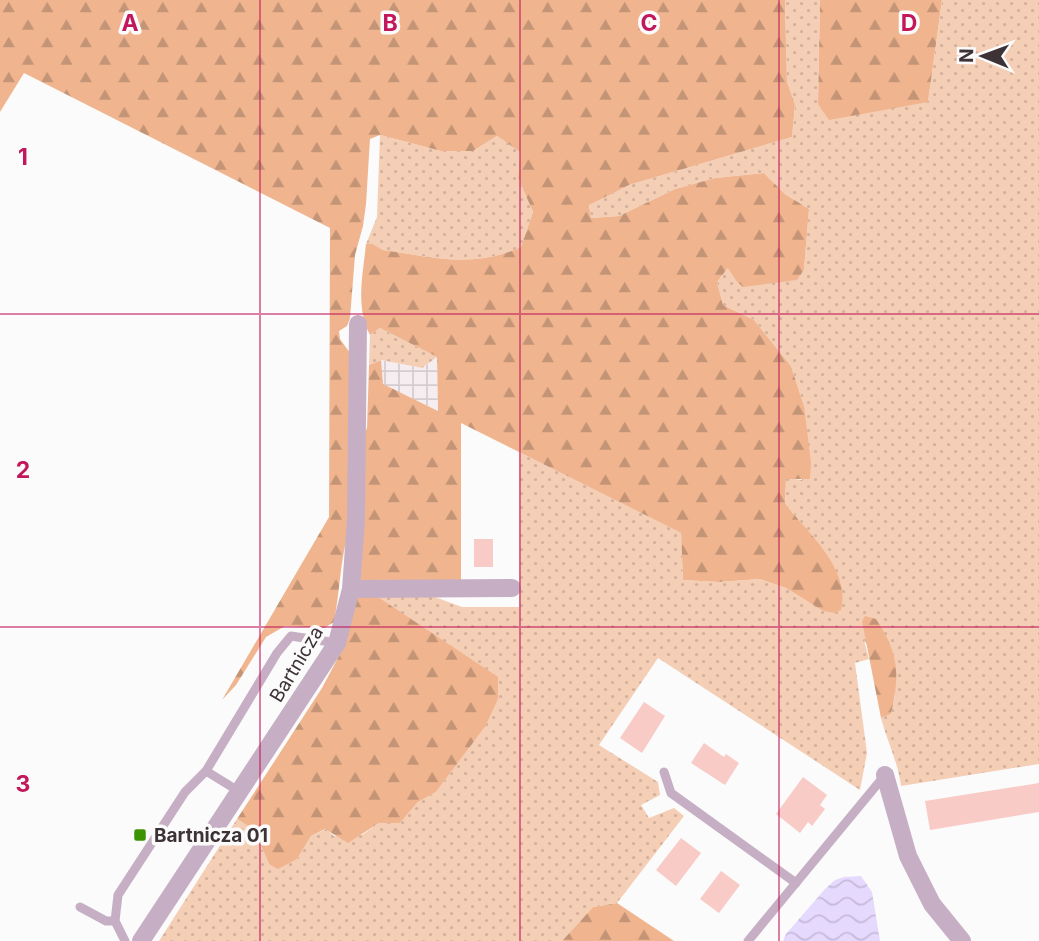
<svg xmlns="http://www.w3.org/2000/svg" width="1039" height="941" font-family="Inter,sans-serif">
  <defs>
    <pattern id="industrial-grid" width="8" height="8" patternUnits="userSpaceOnUse" patternTransform="scale(1.75)"><rect width="8" height="8" fill="#f6edf0"/><path d="M0 4h8M4 0v8" fill="none" stroke="#d4ccce"/></pattern>
    <pattern id="grass-dots" width="8" height="8" patternUnits="userSpaceOnUse" patternTransform="scale(1.75)"><rect width="8" height="8" fill="#f5ceb6"/><path d="M2 2h.1M6 6h.1" fill="none" stroke="#d3b19d" stroke-width="1.8" stroke-linecap="round"/></pattern>
    <pattern id="forest-firs" width="22" height="20" patternUnits="userSpaceOnUse" patternTransform="scale(1.75)"><rect width="22" height="20" fill="#f0b58f"/><path d="M5 1l3.5 6h-7zM16 11l3.5 6h-7z" fill="#c49476"/></pattern>
    <pattern id="water-waves" width="16" height="10" patternUnits="userSpaceOnUse" patternTransform="scale(1.75)"><rect width="16" height="10" fill="#e6d9fe"/><path d="M0 5q4-4 8 0t8 0" fill="none" stroke="#c6bbda"/></pattern>
  </defs>
  <rect width="100%" height="100%" fill="#fbfbfb"/>
  <polygon fill="url(#industrial-grid)" points="437,357 438,411 382,384 381,360 422,368"/>
  <g fill="url(#grass-dots)">
    <path d="M785,0H820L818,104L928,102L942,0H1039V764L901,786C898,762 887,741 881,718L891,714L895,695L864,640L869,659L855,663L867,753L860,790L658,658L599,745L658,782L660,795L641,805L649,818L674,808L684,816L617,903L593,907L562,941H159L237,819L254,830L269,864L297,859L311,836L326,829L334,836L362,835L379,823H400L418,802L436,792L485,727L390,607L375,595L424,593L462,607H519V452L681,533L683,580L719,582L760,579L786,588L823,611L825,552L785,503L786,478L802,480L804,406L791,366L754,320L723,305L717,282L729,267L737,282L797,280L804,270L809,209L785,194L764,173L715,178L675,189L619,216L591,218L589,204L629,185L792,137L795,106L787,82Z"/>
    <path d="M380,135L441,151H473L497,136L520,152L518,178L533,212L521,247C473,269 433,257 383,250L373,244H366L377,217Z"/>
    <polygon points="380,328 437,357 422,368 381,360 369,365 370,335"/>
  </g>
  <g fill="url(#forest-firs)">
    <path d="M0,0H785L787,82L795,105L792,137L629,185L589,205L591,218L619,216L675,189L715,178L764,173L785,194L809,209L804,270L797,280L743,287L737,282L728,268L717,282L723,305L754,320L791,366L804,406L811,463L810,479H786L785,503C808,534 851,568 841,610L835,613L823,611L786,588L760,579L719,582L683,580L681,533L461,423V580L365,584L360,580V442L367,428L369,365L381,360L383,384L438,411L437,357L380,328L370,335C355,307 363,274 366,244H373L383,250C433,257 473,269 521,247L533,212L518,178L520,152L497,136L473,151H441L380,135L370,139L366,204L363,226L355,255L350,318L347,326L339,331L340,339L350,353L349,530C340,560 340,591 334,622L324,628L285,626L266,637L236,685L222,700L329,517L330,228L24,73L0,112Z"/>
    <polygon points="820,0 942,0 928,102 829,120 818,104"/>
    <polygon points="375,595 498,677 498,699 485,727 436,792 418,802 400,823 379,823 348,843 325,829 311,836 297,859 278,869 269,864 254,830 237,819 322,688 341,652 353,604 358,596"/>
    <path d="M865,616L876,619C899,654 900,674 891,714L881,718L862,621Z"/>
    <polygon points="617,903 674,941 562,941 593,907"/>
  </g>
  <polygon fill="url(#water-waves)" points="861,876 872,892 880,941 783,941 786,934 825,889 835,880 844,877"/>
  <g fill="#f8cbc6">
    <rect x="474" y="539" width="19" height="28"/>
    <polygon points="644,702 665,716 642,753 620,738"/>
    <polygon points="704,743 724,757 726,754 739,763 725,785 691,763"/>
    <polygon points="803,777 827,795 820,805 825,809 812,826 808,822 800,833 776,814"/>
    <polygon points="1039,783 1039,812 930,830 925,801"/>
    <polygon points="681,838 701,853 676,886 656,870"/>
    <polygon points="721,871 740,885 719,913 700,899"/>
  </g>
  <g fill="none" stroke-linecap="round" stroke-linejoin="round">
    <g stroke="#c6afc4" stroke-width="9">
      <polyline points="206,771 240,792"/>
      <polyline points="664,772 671,793 796,883"/>
      <polyline points="80,907 106,921 115,921"/>
      <polyline points="125,941 115,921 118,895 185,792 206,771 277,653 291,636 337,643"/>
      <polyline points="748,941 885,775"/>
    </g>
    <g stroke="#c6afc4" stroke-width="18">
      <polyline points="351,589 512,588"/>
      <polyline points="885,775 908,856 932,904 962,941"/>
      <polyline points="141,941 337,643 351,589 356,520 358,324"/>
    </g>
  </g>
  <path fill="none" stroke="#c2185b" stroke-width="2" stroke-opacity="0.55" d="M260,0V941M520,0V941M779,0V941M0,314H1039M0,627H1039"/>
  <rect fill="#3b9303" stroke="#fbfbfb" stroke-width="2.5" x="133" y="828" width="14" height="14" rx="3.5"/>
  <g text-anchor="middle" stroke-width="7" stroke-linejoin="round" paint-order="stroke">
    <g font-size="19" fill="#3d3235" stroke="#fbfbfb">
      <text transform="translate(296 664) rotate(-59)" y="7">Bartnicza</text>
    </g>
    <g font-size="19" font-weight="bold" fill="#3d3235" stroke="#fbfbfb" text-anchor="start">
      <text x="154" y="842">Bartnicza 01</text>
    </g>
  </g>
  <g font-size="23" text-anchor="middle" font-weight="bold" fill="#c2185b" stroke="#fbfbfb" stroke-width="7" stroke-linejoin="round" paint-order="stroke">
    <text x="130" y="31">A</text>
    <text x="390" y="31">B</text>
    <text x="649" y="31">C</text>
    <text x="909" y="31">D</text>
    <text x="23" y="165">1</text>
    <text x="23" y="478">2</text>
    <text x="23" y="792">3</text>
  </g>
  <g transform="translate(983 56) rotate(271)" stroke="#fbfbfb" stroke-width="5" paint-order="stroke">
  <path d="M0-5L12 26L0 18L-12 26Z" fill="#3d3235"/>
  <text y="-10" font-size="19" font-weight="bold" text-anchor="middle" fill="#3d3235">N</text>
  </g>
</svg>
